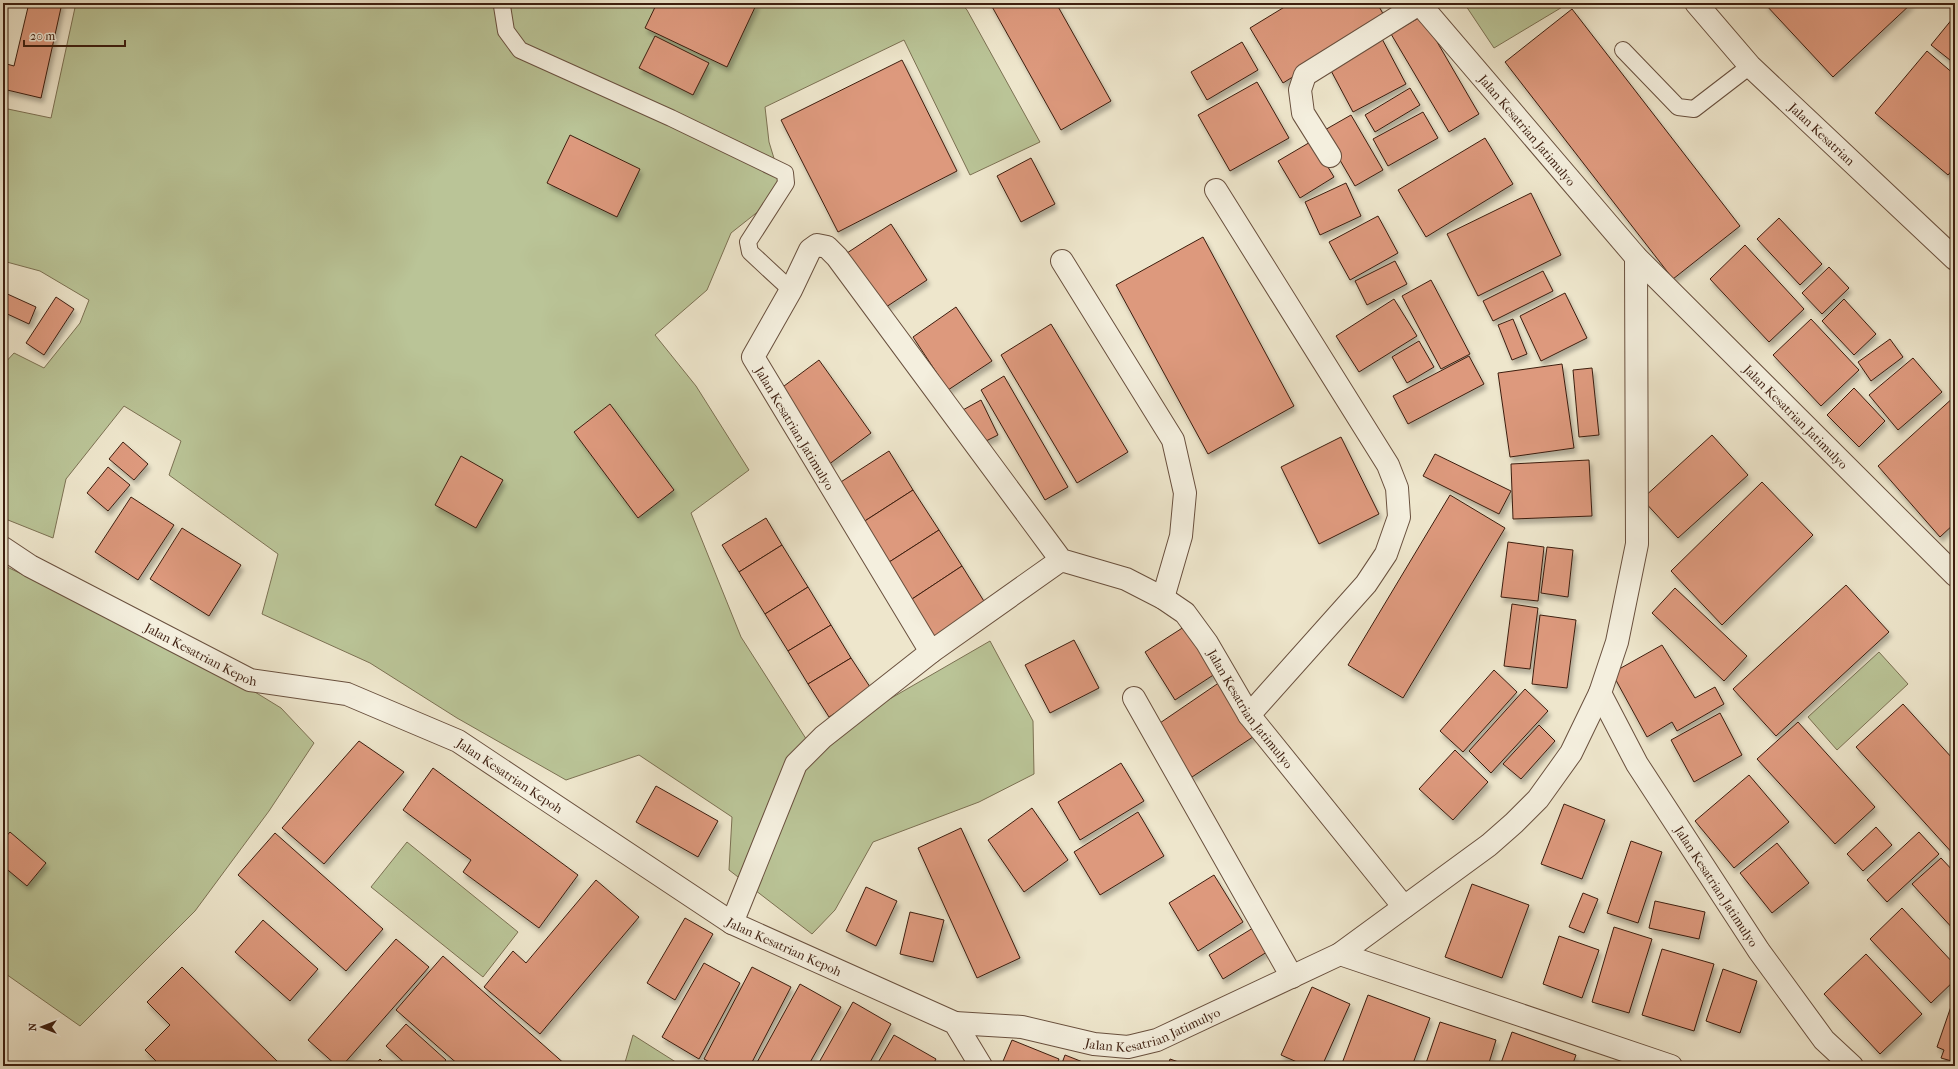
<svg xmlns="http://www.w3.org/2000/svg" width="1958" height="1069" font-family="'IM FELL French Canon',serif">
  <defs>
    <filter id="shadow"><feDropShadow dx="2.5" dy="4.5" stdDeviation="2" flood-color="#0004"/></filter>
  </defs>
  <rect width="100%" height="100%" fill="#eee6cc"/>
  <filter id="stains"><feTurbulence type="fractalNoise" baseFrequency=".005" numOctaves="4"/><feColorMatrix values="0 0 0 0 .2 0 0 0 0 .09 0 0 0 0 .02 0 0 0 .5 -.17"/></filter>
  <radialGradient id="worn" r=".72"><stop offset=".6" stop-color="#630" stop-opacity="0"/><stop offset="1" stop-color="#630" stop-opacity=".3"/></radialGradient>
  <g fill="#bac497" stroke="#7c7153">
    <polygon points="76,3 961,3 967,10 1040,142 970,175 904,40 765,107 769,142 784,191 731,233 707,290 655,335 696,386 749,470 691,513 741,637 810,745 990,641 1033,721 1034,774 979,802 873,842 835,910 812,934 729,870 732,817 639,755 566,780 457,718 370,663 262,614 278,554 169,475 181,441 124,406 66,479 53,538 3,518 3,365 14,353 44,368 80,323 89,300 40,271 3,261 3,108 51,118"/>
    <polygon points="1464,3 1569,3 1494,48"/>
    <polygon points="3,565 219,670 281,708 314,743 269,811 195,911 80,1026 3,972"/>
    <polygon points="1879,652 1908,684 1837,750 1808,717"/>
    <polygon points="407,842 518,932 483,977 371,887"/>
    <polygon points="633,1035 682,1066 624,1066"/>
  </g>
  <g fill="#dd997d" stroke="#3d1e0f" filter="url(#shadow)">
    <polygon points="29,3 62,3 41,98 3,89 3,63 14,66"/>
    <polygon points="657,3 757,3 727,67 645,28"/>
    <polygon points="990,3 1056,3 1111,101 1061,130"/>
    <polygon points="1291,3 1377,3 1386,19 1283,83 1250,28"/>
    <polygon points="1766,3 1912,3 1833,77 1765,4"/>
    <polygon points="1572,9 1740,226 1673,279 1505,62"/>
    <polygon points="1422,16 1479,114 1449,132 1391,34"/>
    <polygon points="1953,18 1955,19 1955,64 1931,45"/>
    <polygon points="655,36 709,63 693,95 639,68"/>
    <polygon points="1381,37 1406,84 1353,112 1328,65"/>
    <polygon points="1242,42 1258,70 1207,100 1191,72"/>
    <polygon points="1927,51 1955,75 1955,167 1948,175 1875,113"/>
    <polygon points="902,60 957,171 838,232 781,120"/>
    <polygon points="1257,82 1289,138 1230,171 1198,115"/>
    <polygon points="1410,88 1420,105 1375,132 1365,115"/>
    <polygon points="1423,112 1438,138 1388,166 1373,139"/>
    <polygon points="1351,115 1383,170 1355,186 1323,131"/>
    <polygon points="570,135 640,169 617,217 547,183"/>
    <polygon points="1485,138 1513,184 1426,237 1398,190"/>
    <polygon points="1312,141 1334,177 1300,198 1278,161"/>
    <polygon points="1031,158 1055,204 1021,222 997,176"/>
    <polygon points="1346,183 1361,216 1320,235 1305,202"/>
    <polygon points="1531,193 1561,255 1478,296 1447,234"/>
    <polygon points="1378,216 1398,253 1350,280 1329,242"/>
    <polygon points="1779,218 1822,264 1800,285 1757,239"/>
    <polygon points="891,224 927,280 880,311 844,255"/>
    <polygon points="1203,237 1294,406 1208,454 1116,285"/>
    <polygon points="1745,245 1804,309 1769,342 1710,279"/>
    <polygon points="1395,261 1407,284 1367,305 1355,281"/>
    <polygon points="1829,267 1849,288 1822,314 1802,293"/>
    <polygon points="1543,271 1553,291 1493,321 1483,301"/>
    <polygon points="1431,280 1470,354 1441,369 1402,296"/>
    <polygon points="3,292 36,307 29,324 3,312"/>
    <polygon points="1565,293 1587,338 1541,361 1520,316"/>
    <polygon points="56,297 74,309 44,355 26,343"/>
    <polygon points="1394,299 1417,336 1359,372 1336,336"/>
    <polygon points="1844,299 1876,334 1854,355 1822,321"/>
    <polygon points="956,307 992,361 948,390 913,337"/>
    <polygon points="1513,319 1527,354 1512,360 1498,325"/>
    <polygon points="1811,319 1859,370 1821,406 1773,355"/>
    <polygon points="1051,324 1128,452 1077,483 1001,355"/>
    <polygon points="1890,339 1903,357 1871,381 1858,362"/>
    <polygon points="1419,341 1434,367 1407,383 1392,357"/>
    <polygon points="1469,356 1484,384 1408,424 1393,396"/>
    <polygon points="1913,358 1942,392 1898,430 1869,395"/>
    <polygon points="819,360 871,433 828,465 776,392"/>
    <polygon points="1562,364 1574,448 1510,457 1498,373"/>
    <polygon points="1592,368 1599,435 1579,437 1573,370"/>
    <polygon points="1004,376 1068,487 1045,500 981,390"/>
    <polygon points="1854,388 1885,421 1859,447 1827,415"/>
    <polygon points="1955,396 1955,523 1940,537 1878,466"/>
    <polygon points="981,400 998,435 978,445 961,411"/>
    <polygon points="610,404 674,490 638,518 574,432"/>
    <polygon points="1712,435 1748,475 1678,538 1642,499"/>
    <polygon points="1341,437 1379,514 1319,544 1281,467"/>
    <polygon points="123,442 148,464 134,480 109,459"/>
    <polygon points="889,451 913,490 857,526 833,487"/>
    <polygon points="1435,454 1511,491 1499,514 1423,476"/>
    <polygon points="461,456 503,480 476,528 435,505"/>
    <polygon points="1589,460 1592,516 1513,519 1511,464"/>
    <polygon points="108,467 130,485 108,511 87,493"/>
    <polygon points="1762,482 1813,535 1722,625 1671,571"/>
    <polygon points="913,490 939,530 883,566 857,526"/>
    <polygon points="1450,495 1505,528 1403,698 1348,665"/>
    <polygon points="131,497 174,525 138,580 95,552"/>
    <polygon points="766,518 782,545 739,572 722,545"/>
    <polygon points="182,528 241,565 209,616 150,579"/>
    <polygon points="939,530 962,566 906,603 883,566"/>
    <polygon points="1508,542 1544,547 1538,601 1501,597"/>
    <polygon points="782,545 808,587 765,614 739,572"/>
    <polygon points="1547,547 1573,550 1568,597 1541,593"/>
    <polygon points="962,566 987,606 931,642 906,603"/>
    <polygon points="1846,585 1889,632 1776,736 1733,689"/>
    <polygon points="808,587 831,625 788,651 765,614"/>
    <polygon points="1675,588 1747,656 1724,681 1652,613"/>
    <polygon points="1512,604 1538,608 1530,669 1504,666"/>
    <polygon points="1540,615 1576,620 1567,688 1532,684"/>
    <polygon points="831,625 851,658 808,684 788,651"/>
    <polygon points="1187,625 1218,672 1175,700 1145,652"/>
    <polygon points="1074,640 1099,688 1050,713 1025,665"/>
    <polygon points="1662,645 1695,698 1715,687 1724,704 1677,731 1672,722 1647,737 1612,673"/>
    <polygon points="851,658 872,690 829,717 808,684"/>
    <polygon points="1494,670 1517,692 1463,752 1440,731"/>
    <polygon points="1220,682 1256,735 1192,777 1157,725"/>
    <polygon points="1525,689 1548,711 1491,773 1469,751"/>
    <polygon points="1903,704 1953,759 1955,757 1955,856 1856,747"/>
    <polygon points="1720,713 1742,755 1694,782 1671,740"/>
    <polygon points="1798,722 1875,807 1835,844 1757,759"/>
    <polygon points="1539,725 1555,741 1521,779 1503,764"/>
    <polygon points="359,741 404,772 324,864 282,828"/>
    <polygon points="1455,750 1488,782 1453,820 1419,789"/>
    <polygon points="1121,763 1144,801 1080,840 1058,802"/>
    <polygon points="433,768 578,875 539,928 463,872 471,860 403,810"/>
    <polygon points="1749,775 1789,822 1734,868 1695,821"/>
    <polygon points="656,786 718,821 698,857 636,822"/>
    <polygon points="1564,804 1605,820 1582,879 1541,864"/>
    <polygon points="1032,808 1068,860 1024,892 988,840"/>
    <polygon points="1138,812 1164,856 1100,895 1074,852"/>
    <polygon points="1876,827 1892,845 1863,871 1847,854"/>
    <polygon points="961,828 1020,958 977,978 918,848"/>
    <polygon points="10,832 46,863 27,886 3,866 3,840"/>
    <polygon points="1919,832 1939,854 1887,902 1867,880"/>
    <polygon points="275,833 383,929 346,971 238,875"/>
    <polygon points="1631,841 1662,852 1638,923 1607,913"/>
    <polygon points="1777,843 1809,883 1772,913 1740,873"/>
    <polygon points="1941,858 1955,873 1955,931 1912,884"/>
    <polygon points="1214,875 1243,922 1198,951 1169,903"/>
    <polygon points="596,880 639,917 540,1034 484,987 513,951 526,963"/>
    <polygon points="1472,884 1529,905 1502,978 1445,957"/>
    <polygon points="866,887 897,901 876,946 846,931"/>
    <polygon points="1583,893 1598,899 1584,933 1569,927"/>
    <polygon points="1655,901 1705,912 1699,939 1649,928"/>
    <polygon points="1902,908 1955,965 1955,980 1931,1003 1870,939"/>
    <polygon points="910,912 944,920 933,962 900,954"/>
    <polygon points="685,918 713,934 675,1000 647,983"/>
    <polygon points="263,920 318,969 290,1001 235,952"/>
    <polygon points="1614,927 1652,939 1629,1013 1592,1002"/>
    <polygon points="1253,928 1267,952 1223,979 1209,955"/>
    <polygon points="1559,936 1599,950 1582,998 1543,984"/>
    <polygon points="396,939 429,967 342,1066 337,1066 308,1040"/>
    <polygon points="1662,949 1714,964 1694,1031 1642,1015"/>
    <polygon points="1866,954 1922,1014 1880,1054 1824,994"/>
    <polygon points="443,956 567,1066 460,1066 396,1010"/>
    <polygon points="704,963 740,983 699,1059 662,1037"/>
    <polygon points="182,967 282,1066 161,1066 145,1050 170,1025 147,1002"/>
    <polygon points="752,967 791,987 750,1066 717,1066 704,1059"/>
    <polygon points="1723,969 1757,981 1740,1033 1706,1021"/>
    <polygon points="800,984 841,1007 808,1066 755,1066"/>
    <polygon points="1312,987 1350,1004 1322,1066 1306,1066 1281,1055"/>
    <polygon points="1368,995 1430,1018 1412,1066 1341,1066"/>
    <polygon points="1955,995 1955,1062 1941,1058 1944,1050 1937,1047"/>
    <polygon points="853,1002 891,1024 868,1066 817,1066"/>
    <polygon points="1440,1022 1496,1040 1488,1066 1425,1066"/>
    <polygon points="406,1024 446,1060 441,1066 408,1066 386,1046"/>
    <polygon points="1512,1032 1576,1055 1572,1066 1500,1066"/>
    <polygon points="894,1035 936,1059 932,1066 876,1066"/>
    <polygon points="1012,1040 1059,1059 1056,1066 1001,1066"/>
    <polygon points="1065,1055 1093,1066 1061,1066"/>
    <polygon points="380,1059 387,1066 374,1066"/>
    <polygon points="1170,1059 1190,1066 1168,1066"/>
  </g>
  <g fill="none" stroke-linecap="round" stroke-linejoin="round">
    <defs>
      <g id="lane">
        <polyline points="503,3 502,6 506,31 520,50 671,118 785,173 786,183 748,242 750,252 791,290"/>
        <polyline points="1623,50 1678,107 1694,109 1750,66"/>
      </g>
      <g id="street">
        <path id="s1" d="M1419,3L1636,257L1955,575"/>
        <path id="s2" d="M1696,3L1750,66L1955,259"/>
        <polyline points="1330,156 1303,113 1300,90 1305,75 1419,4"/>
        <polyline points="1216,190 1388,465 1397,488 1399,517 1386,554 1366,584 1249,715"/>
        <polyline points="1062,261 1173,440 1185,493 1181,536 1163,598"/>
        <path id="s3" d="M3,548L30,566L250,680L347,694L458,741L732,923L955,1023L981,1066"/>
        <path id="s4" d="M1061,560L931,652L753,357L791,290L810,250L817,245L827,247L837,257L1061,560L1126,579L1163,598L1185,613L1207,643L1249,715L1404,907"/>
        <path id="s5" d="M1600,693L1637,764L1759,951L1824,1040L1852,1066"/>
        <polyline points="1134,698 1292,977"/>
        <polyline points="732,923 796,764 823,737 931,652"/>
        <polyline points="1340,954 1671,1066"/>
        <path id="s6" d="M955,1023L1022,1027L1094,1044L1128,1047L1157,1040L1340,954L1489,845L1514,823L1538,799L1571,753L1600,693L1617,642L1637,544L1636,257"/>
      </g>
    </defs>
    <use href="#lane" stroke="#69503e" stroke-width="18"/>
    <use href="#street" stroke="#69503e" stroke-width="24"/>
    <use href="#lane" stroke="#f4efde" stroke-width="16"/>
    <use href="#street" stroke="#f4efde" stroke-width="22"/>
  </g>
  <g text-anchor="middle" stroke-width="3.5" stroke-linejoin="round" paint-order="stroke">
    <g font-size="13" fill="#3d1e0f" stroke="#f4efde">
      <text dy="5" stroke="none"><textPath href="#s1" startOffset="167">Jalan Kesatrian Jatimulyo</textPath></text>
      <text dy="5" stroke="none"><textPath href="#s2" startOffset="182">Jalan Kesatrian</textPath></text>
      <text dy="5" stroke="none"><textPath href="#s1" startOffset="560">Jalan Kesatrian Jatimulyo</textPath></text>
      <text transform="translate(795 428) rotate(59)" y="5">Jalan Kesatrian Jatimulyo</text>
      <text dy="5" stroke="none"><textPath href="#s3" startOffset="225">Jalan Kesatrian Kepoh</textPath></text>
      <text dy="5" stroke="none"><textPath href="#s4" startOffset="1287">Jalan Kesatrian Jatimulyo</textPath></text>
      <text dy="5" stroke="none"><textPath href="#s3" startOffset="561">Jalan Kesatrian Kepoh</textPath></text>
      <text dy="5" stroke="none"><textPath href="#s5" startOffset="226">Jalan Kesatrian Jatimulyo</textPath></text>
      <text dy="5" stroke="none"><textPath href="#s3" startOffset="885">Jalan Kesatrian Kepoh</textPath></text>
      <text dy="5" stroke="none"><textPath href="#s6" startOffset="203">Jalan Kesatrian Jatimulyo</textPath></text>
    </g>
  </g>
  <rect width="1958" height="1069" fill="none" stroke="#eee6cc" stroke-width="16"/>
  <rect x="4" y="4" width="1950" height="1061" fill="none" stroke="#3d1e0f" stroke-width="2"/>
  <rect x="8" y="8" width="1942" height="1053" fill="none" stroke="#3d1e0f"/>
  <g transform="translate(42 1027) rotate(270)" stroke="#f4efde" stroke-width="3" paint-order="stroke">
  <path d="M0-3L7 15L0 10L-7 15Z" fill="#3d1e0f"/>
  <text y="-6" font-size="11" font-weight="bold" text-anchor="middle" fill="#3d1e0f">N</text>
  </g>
  <path d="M24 40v6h101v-6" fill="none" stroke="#3d1e0f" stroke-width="2"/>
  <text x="30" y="40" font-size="12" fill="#3d1e0f" stroke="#f4efde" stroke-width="3" paint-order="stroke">20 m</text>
  <rect width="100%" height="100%" filter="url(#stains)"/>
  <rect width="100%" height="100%" fill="url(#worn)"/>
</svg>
